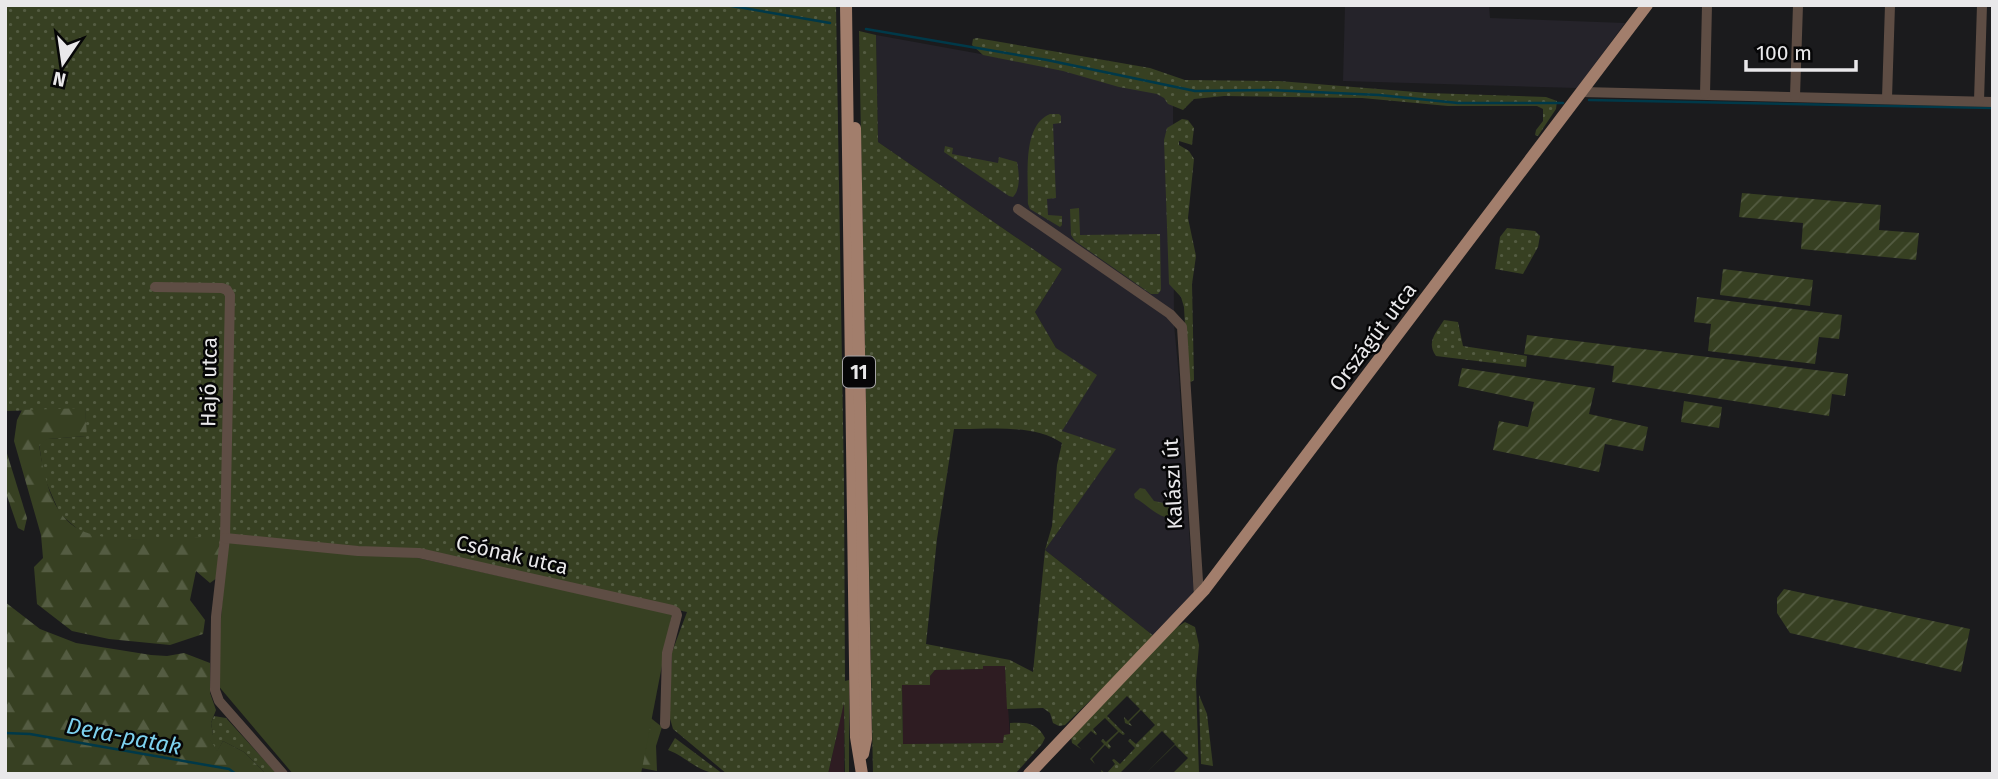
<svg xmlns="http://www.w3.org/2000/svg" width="1998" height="779" font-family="'Fira Sans',sans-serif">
  <defs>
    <pattern id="grass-dots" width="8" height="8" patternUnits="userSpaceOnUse" patternTransform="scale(1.75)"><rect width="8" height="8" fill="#374022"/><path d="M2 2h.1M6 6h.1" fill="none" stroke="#545c42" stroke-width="1.8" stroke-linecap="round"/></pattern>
    <pattern id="forest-firs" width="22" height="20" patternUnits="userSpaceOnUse" patternTransform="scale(1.75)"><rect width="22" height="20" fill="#374022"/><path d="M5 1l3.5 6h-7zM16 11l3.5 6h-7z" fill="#545c42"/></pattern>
    <pattern id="garden-furrows" width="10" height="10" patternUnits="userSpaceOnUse" patternTransform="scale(1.75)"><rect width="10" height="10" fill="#374022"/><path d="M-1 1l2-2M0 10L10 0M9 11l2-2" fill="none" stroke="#545c42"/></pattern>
  </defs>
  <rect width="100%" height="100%" fill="#1b1b1d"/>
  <g fill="#2e1c22">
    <polygon points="983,666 1005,666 1010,735 1004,737 1003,743 903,744 902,685 930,685 930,676 935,670 982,669"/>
    <polygon points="844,702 844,774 828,774 831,761"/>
  </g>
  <g fill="#25232a">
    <polygon points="1345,5 1489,5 1490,18 1625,23 1577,88 1343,81"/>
    <polygon points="876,35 1173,89 1174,324 1179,377 1192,577 1195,589 1187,603 1155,637 1045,550 1115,449 1062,432 1056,348 1035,312 1062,269 878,142"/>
  </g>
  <g fill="url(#grass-dots)" fill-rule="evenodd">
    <polygon points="5,5 836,5 844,482 845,681 849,680 849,774 845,774 844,703 828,774 727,774 673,729 669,715 672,652 687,612 416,551 223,548 144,540 104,539 80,531 60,514 44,477 39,444 47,439 86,436 85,409 5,411"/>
    <path d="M859,31L876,35L878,142L1062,269L1035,312L1056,348L1097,375L1062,431L1116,449L1045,550L1155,637L1065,725L1059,726L1053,723L1050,713L1043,708L1007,709L1005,666H983V669L935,670L930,676V685H902L903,744L1003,743L1004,735L1010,734V723C1026,722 1037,722 1045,738L1042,744L1015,774H873ZM954,429C987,430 1033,423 1062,443L1057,465L1052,526L1045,550L1033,672L1010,660L926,644L937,539Z"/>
    <polygon points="977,38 1150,68 1185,80 1279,81 1428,93 1546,97 1557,101 1556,109 1538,136 1535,135 1536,130 1543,121 1543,109 1537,106 1448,106 1362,98 1224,96 1194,99 1183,110 1168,104 1164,98 1157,94 1119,87 1063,71 983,55 972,45 973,39"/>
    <path d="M1050,114H1059L1061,116V123L1053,124L1056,198L1047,199L1048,215L1062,216V225L1060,227L1030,209L1028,204C1029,178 1021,126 1050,114Z"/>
    <polygon points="1182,119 1188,120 1194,128 1192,145 1179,141 1179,145 1189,151 1194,159 1188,218 1196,256 1192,284 1194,380 1191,382 1188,380 1184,307 1181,297 1169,284 1164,140 1167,128"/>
    <path d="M945,146L953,148L952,154L998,163L999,157L1017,162C1019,172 1021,189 1013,197L1009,196L944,152Z"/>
    <polygon points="1079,208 1080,235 1160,234 1161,290 1158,294 1151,294 1075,241 1071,235 1070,209"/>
    <polygon points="1507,228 1535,231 1540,236 1538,247 1523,274 1495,269 1500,237"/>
    <path d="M1444,320L1458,322L1463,346L1527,356L1526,367L1436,356C1426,342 1436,333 1444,320Z"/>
    <polygon points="1185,622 1195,627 1199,645 1196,681 1199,774 1172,774 1188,758 1175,745 1145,774 1175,744 1162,731 1119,774 1102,774 1101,770 1106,774 1115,764 1112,760 1114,759 1120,764 1135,748 1128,741 1130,739 1136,744 1155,725 1141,710 1129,722 1132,726 1125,723 1124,717 1128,721 1140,709 1127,696 1107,716 1125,734 1123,735 1119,732 1108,743 1111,747 1109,749 1105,745 1092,759 1095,764 1090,759 1104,744 1101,741 1103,739 1106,742 1118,731 1105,718 1093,729 1097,734 1096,735 1091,731 1077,745 1081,749 1072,743 1071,736 1174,629"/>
    <polygon points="1199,695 1207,714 1213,766 1201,764"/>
    <polygon points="214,716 226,718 277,774 266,774 244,752 223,741 217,752 209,738 213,734 211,723"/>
    <path d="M675,738L723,774C698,774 689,758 668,750Z"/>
  </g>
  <g fill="url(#forest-firs)">
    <path d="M85,408L87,436L48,439L39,445C53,536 79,541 165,539C177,539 192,536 203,538C210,539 217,545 223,548L221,575L210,583L196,571L190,600L205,620L203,634L170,645L109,639L72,631L37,604L34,567L43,558L41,535L14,441L17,420L22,410Z"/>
    <polygon points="5,447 27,518 24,531 18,528 5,490"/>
    <path d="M1140,488L1145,489L1154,501L1164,503L1172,492C1188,497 1182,520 1165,517C1154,514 1145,503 1135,498L1134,494Z"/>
    <polygon points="5,602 40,629 76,643 151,655 167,656 184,653 210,663 210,693 216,710 211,723 213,734 210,739 217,751 223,741 244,752 266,774 5,774"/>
    <polygon points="642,711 662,727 656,746 657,771 636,767"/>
  </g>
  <g fill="url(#garden-furrows)">
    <polygon points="1742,193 1881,205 1879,230 1919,233 1916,260 1801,249 1803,223 1739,217"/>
    <polygon points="1723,269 1813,280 1810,306 1720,295"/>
    <polygon points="1697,297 1842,315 1839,339 1819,337 1815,364 1708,351 1711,324 1694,322"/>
    <polygon points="1527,335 1848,374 1845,396 1832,394 1829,416 1612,382 1614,366 1524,354"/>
    <polygon points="1462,368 1595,388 1589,414 1648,427 1643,451 1605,444 1599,472 1493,450 1499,421 1528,427 1534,402 1458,386"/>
    <polygon points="1684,401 1722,407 1719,428 1681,422"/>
    <polygon points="1784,589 1970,629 1961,672 1790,633 1777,613 1777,598"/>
  </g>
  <polygon fill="#374022" points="227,540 409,556 672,614 641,774 293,774 216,683"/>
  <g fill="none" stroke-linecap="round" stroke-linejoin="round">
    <g stroke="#003949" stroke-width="2.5">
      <polyline points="726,5 830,23"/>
      <polyline points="866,29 1047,60 1195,91 1268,90 1379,95 1458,103 1563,103"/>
      <polyline points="1589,100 1993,108"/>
      <polyline points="5,733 30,734 229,769 236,774"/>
    </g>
    <g stroke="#5e4d44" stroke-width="10">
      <polyline points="1582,92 1993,102"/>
      <polyline points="1705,94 1707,5"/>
      <polyline points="1795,96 1798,5"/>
      <polyline points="1887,98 1890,5"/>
      <polyline points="1979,101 1982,5"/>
      <polyline points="1018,209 1170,314 1182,327 1199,597"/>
      <polyline points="155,287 222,288 227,290 230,295 225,538 216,617 215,690 219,701 283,774"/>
      <polyline points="225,538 358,551 419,553 672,610 676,612 677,615 667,653 665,724"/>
    </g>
    <g stroke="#a27e6c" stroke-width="12">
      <polyline points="846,5 856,737 862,774"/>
      <polyline points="855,128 866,739 863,754"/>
      <polyline points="1029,774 1205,589 1647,5"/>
    </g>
  </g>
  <g text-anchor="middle" stroke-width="5" stroke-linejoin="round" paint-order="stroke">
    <rect fill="#060607" stroke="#a5a4a6" stroke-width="2" x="843" y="356.5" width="32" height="31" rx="5"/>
    <g font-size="19" font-weight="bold" fill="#e9e8ea">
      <text x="859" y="379">11</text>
    </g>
    <g font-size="21" fill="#e9e8ea" stroke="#060607">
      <text transform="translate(1373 337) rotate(-53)" y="7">Országút utca</text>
      <text transform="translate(209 382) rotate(-89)" y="7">Hajó utca</text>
      <text transform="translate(1173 484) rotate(-93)" y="7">Kalászi út</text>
      <text transform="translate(512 555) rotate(13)" y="7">Csónak utca</text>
    </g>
    <g font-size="23" font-style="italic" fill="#7dd1ee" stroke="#060607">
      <text transform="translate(124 736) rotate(11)" y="8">Dera-patak</text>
    </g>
  </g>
  <rect width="1998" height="779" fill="none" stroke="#e9e8ea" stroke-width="14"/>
  <g transform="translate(63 63) rotate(193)" stroke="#060607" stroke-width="5" paint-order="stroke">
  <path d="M0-5L12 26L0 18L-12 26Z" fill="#e9e8ea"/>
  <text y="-10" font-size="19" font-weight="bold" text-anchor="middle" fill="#e9e8ea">N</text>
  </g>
  <path d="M1746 60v10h110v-10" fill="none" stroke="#e9e8ea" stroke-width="3.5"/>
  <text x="1756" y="60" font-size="21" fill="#e9e8ea" stroke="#060607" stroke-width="5" paint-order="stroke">100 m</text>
</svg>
